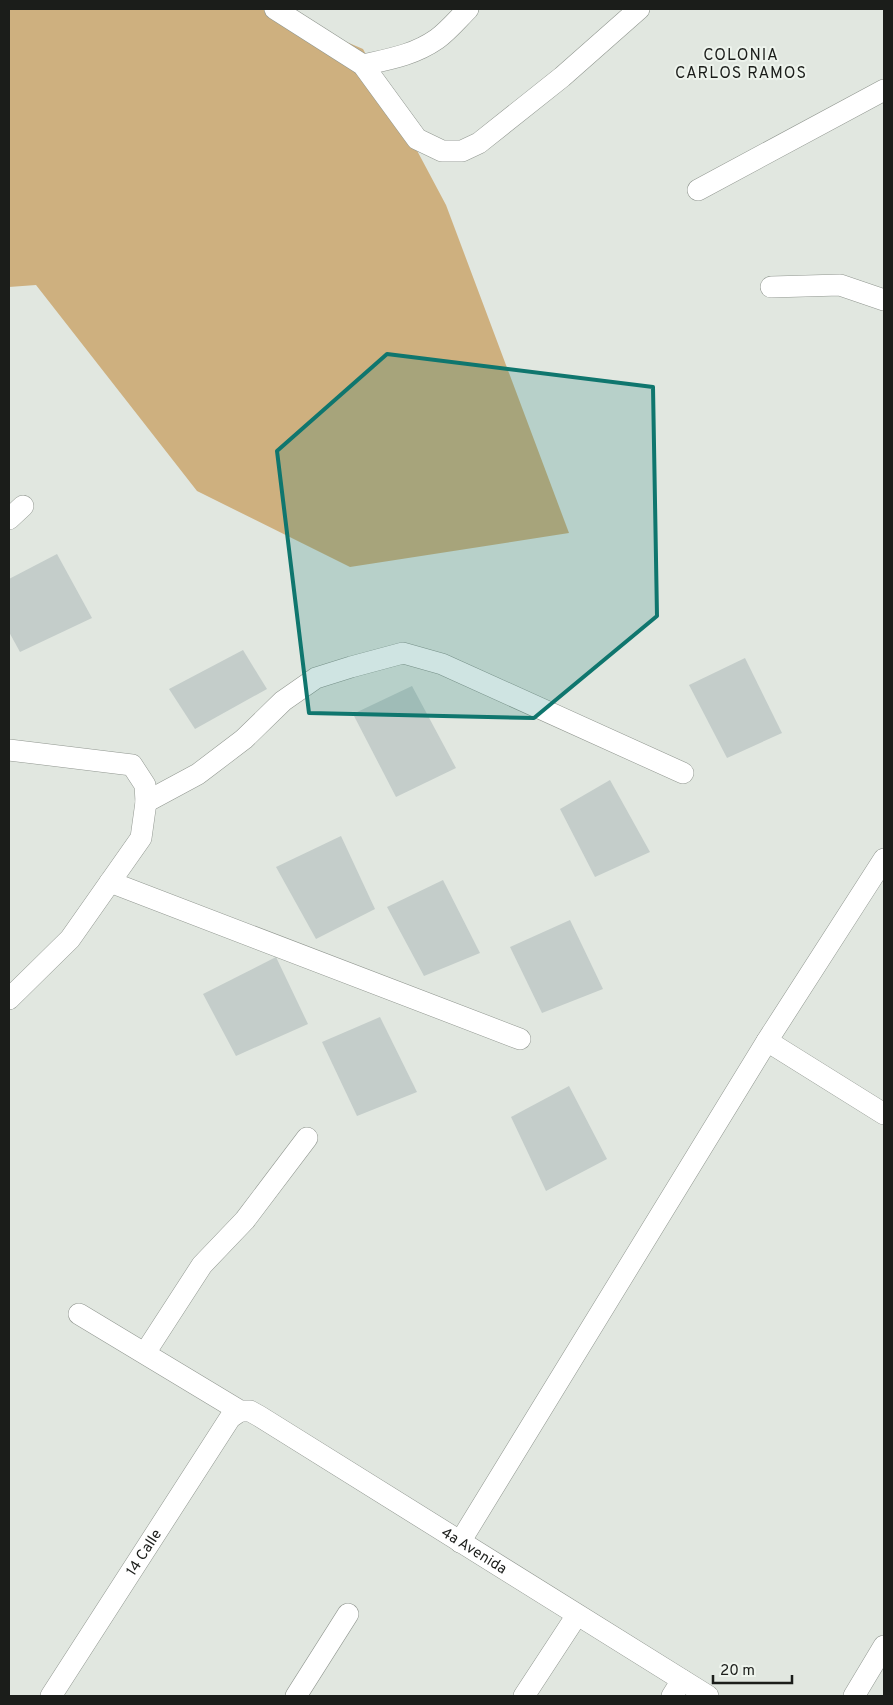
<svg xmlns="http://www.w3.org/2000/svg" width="893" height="1705" font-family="Overpass,sans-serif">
  <rect width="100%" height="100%" fill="#e1e7e0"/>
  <polygon fill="#ceb07f" points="9,9 269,9 363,49 446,205 569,533 350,567 197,491 36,285 9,287"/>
  <g fill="#c4cdca">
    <polygon points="57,554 92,618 20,652 9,632 9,579"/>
    <polygon points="243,650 267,689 195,729 169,689"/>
    <polygon points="745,658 782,733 727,758 689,685"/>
    <polygon points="412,686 456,768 396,797 353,714"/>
    <polygon points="610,780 650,852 595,877 560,809"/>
    <polygon points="341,836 375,909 316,939 276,867"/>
    <polygon points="443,880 480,953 424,976 387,907"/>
    <polygon points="570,920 603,989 542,1013 510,947"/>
    <polygon points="276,957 308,1024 236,1056 203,994"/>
    <polygon points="380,1017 417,1092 357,1116 322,1042"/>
    <polygon points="569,1086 607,1159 546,1191 511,1117"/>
  </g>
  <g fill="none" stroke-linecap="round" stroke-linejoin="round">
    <defs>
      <g id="street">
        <polyline points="275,9 363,65 417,139 442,151 462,151 479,143 562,77 639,9"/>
        <path d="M363,65C390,59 414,55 437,39C448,31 458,19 468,9"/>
        <polyline points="698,190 884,90"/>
        <polyline points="771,287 840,285 884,300"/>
        <polyline points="9,519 23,506"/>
        <polyline points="9,750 132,765 145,785 146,802 141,838 70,939 9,999"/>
        <polyline points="146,802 198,774 244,739 283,701 316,678 351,667 403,653 442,664 683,773"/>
        <polyline points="110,882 520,1039"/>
        <polyline points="767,1041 884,1114"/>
        <path id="s1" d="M79,1314L240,1411H250L259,1416L708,1696"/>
        <polyline points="145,1353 202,1265 245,1220 307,1138"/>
        <polyline points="460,1542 767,1041 884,859"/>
        <path id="s2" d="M51,1696L230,1418L240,1411"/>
        <polyline points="296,1696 348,1614"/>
        <polyline points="524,1696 577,1615"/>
        <polyline points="672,1696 682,1680"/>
        <polyline points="854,1696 884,1646"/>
      </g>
    </defs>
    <use href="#street" stroke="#919790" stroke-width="22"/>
    <use href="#street" stroke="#fff" stroke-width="21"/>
  </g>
  <path fill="#0f766e" fill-opacity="0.2" stroke="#0f766e" stroke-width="4" stroke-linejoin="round" d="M387,354L653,387L657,616L534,718L309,713L277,451Z"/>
  <g text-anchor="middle" stroke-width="4" stroke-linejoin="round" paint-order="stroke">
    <g font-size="15" fill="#1b1d1a" stroke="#eef4ed">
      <text dy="5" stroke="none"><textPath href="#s1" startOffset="462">4a Avenida</textPath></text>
      <text dy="5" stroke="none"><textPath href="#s2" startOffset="171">14 Calle</textPath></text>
    </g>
    <g font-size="16" letter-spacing="1" fill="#1b1d1a" stroke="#eef4ed">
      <text x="741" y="60">COLONIA<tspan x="741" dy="18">CARLOS RAMOS</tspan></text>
    </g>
  </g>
  <rect width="893" height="1705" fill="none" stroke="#1b1d1a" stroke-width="20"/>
  <path d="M713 1675v8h79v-8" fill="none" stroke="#1b1d1a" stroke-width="2.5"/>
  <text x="720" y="1675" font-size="15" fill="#1b1d1a" stroke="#eef4ed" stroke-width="4" paint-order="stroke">20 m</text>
</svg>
